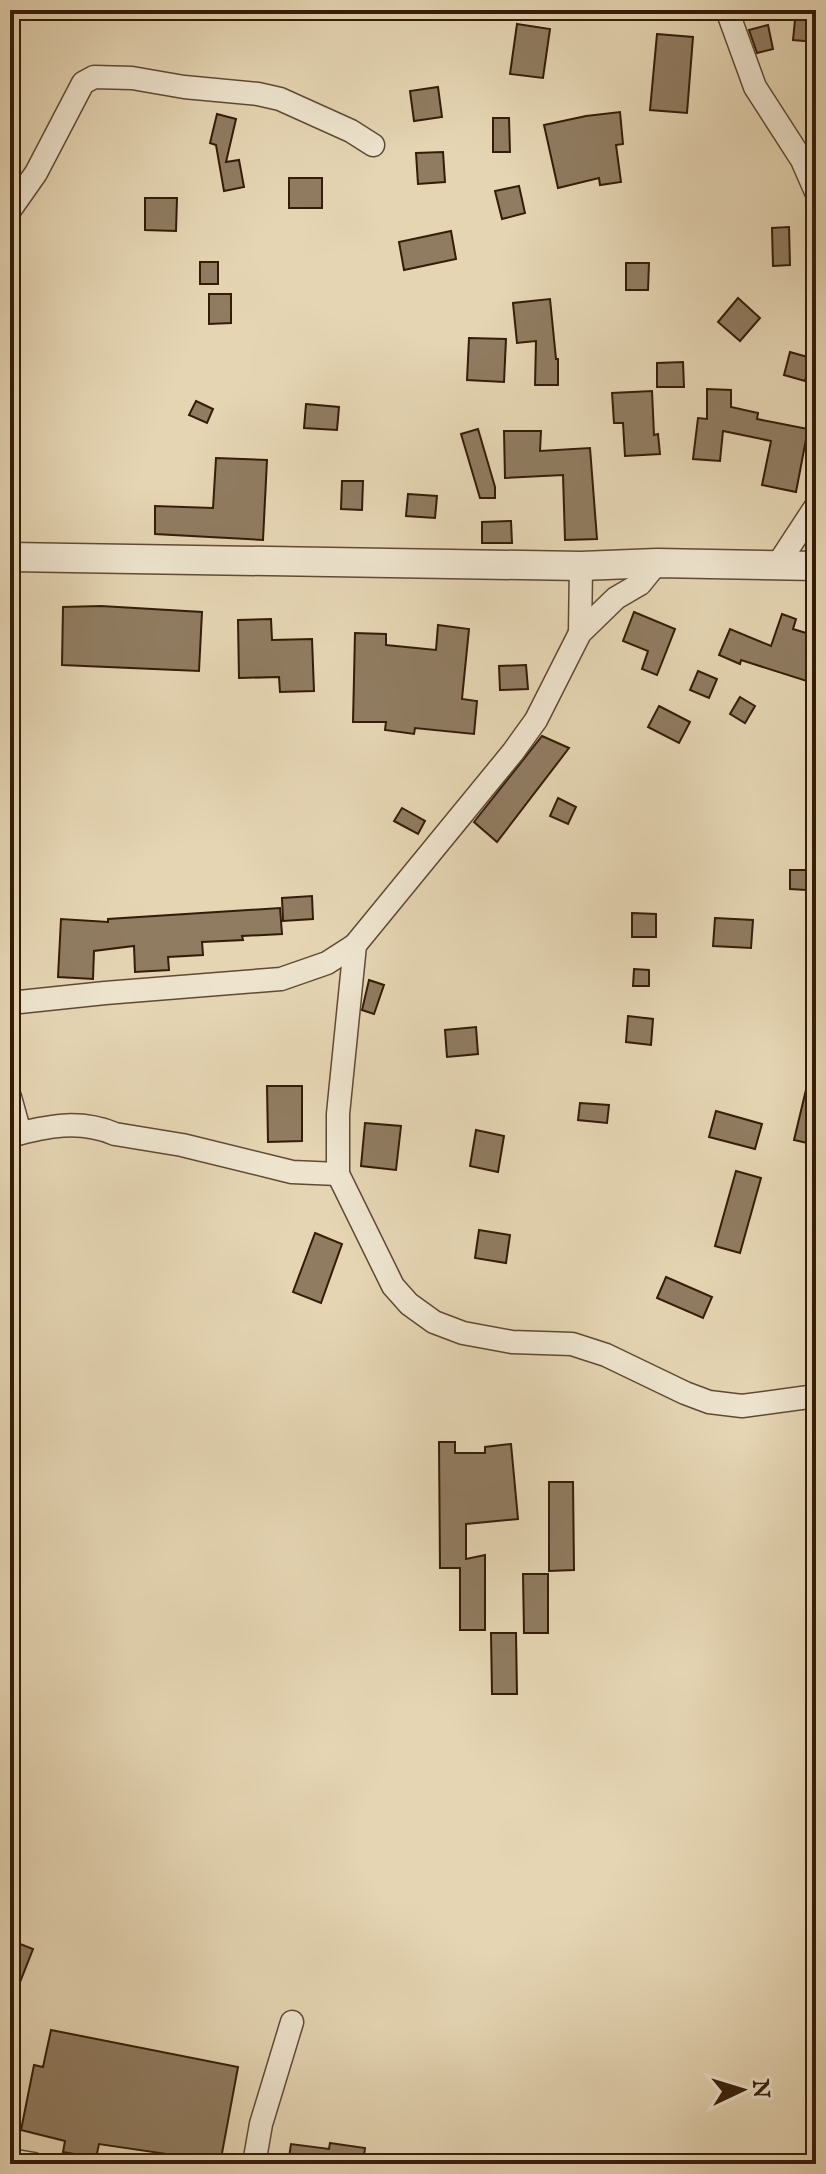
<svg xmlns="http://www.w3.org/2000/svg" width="826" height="2174" font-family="'IM FELL English',serif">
  <rect width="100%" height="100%" fill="#e5d5b3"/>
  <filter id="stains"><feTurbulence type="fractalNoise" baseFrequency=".0025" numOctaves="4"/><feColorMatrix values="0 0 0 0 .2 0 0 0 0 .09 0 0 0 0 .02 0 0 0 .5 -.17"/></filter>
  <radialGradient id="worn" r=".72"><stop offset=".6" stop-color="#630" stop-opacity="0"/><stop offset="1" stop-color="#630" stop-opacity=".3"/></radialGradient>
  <g fill="#907c61" stroke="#341c08" stroke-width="2">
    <polygon points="796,10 816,10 816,42 793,40"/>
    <polygon points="517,24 550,29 543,78 510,74"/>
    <polygon points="768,25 773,49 757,53 749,30"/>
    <polygon points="657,34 693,37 687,113 650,110"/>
    <polygon points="438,87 442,117 414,121 410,91"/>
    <polygon points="620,112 623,144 616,145 621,182 600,185 599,178 558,188 544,125 586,116"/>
    <polygon points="217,114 236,119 226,162 239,160 244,187 224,191 216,145 210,143"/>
    <polygon points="493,118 509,118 510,152 493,152"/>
    <polygon points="443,152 445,182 418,184 416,153"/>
    <rect x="289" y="178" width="33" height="30"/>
    <polygon points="519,186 525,213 502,219 495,191"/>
    <polygon points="145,198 177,198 176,231 145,230"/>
    <polygon points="789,227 790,265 773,266 772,228"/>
    <polygon points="451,231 456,259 404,270 399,242"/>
    <rect x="200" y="262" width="18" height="22"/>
    <polygon points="626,263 649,263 648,290 626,290"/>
    <polygon points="209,294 231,294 231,323 209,324"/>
    <polygon points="738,298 760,318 740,341 718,322"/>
    <polygon points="550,299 556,359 558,359 558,385 535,385 536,341 517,343 513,303"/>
    <polygon points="469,338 506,339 504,382 467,380"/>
    <polygon points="790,352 811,358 805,381 784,375"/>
    <polygon points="683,362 684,387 657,387 657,363"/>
    <polygon points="707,389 731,390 731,407 758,413 757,419 808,429 796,492 762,485 771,441 723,431 720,461 693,459 698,418 707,419"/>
    <polygon points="652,391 654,435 658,434 660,454 625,456 623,423 614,423 612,393"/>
    <polygon points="196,401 213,409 207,423 189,415"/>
    <polygon points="306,404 339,407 337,430 304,428"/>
    <polygon points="478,429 495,487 495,498 480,498 461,434"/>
    <polygon points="504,431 541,431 540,451 590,448 597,539 565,540 563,475 505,478"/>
    <polygon points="216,458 267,460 263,540 155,534 155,506 213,508"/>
    <polygon points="342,481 363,481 362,510 341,509"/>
    <polygon points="408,494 437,496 435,518 406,516"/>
    <polygon points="511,521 512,543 482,543 482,522"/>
    <polygon points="101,606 202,612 199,671 62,665 63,607"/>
    <polygon points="634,612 675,629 657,675 642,669 648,651 623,641"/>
    <polygon points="782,614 796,619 793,629 816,636 816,684 741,660 740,664 719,655 730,629 771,646"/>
    <polygon points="271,619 272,640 312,639 314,691 280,692 279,677 239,678 238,620"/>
    <polygon points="438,625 469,629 462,699 477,701 474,734 415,728 414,734 385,730 386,722 353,722 355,633 386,634 386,645 436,650"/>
    <polygon points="526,665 528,689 500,690 499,666"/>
    <polygon points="698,671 717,679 709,698 690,690"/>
    <polygon points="740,697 755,706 745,723 730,714"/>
    <polygon points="659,706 690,722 679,743 648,727"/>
    <polygon points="542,736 569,748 497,842 474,822"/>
    <polygon points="558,798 576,807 568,824 550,816"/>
    <polygon points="402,808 425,821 418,834 394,821"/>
    <polygon points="790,870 806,870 806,890 790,889"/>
    <polygon points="312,896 313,919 283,921 282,898"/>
    <polygon points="280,908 282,934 242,936 243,940 202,942 203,955 168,957 169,970 135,972 134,946 94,951 93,979 58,977 61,919 108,922 108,919"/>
    <polygon points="632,913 656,914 656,937 632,937"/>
    <polygon points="715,918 753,920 751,948 713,946"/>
    <polygon points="634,969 649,970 649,986 633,986"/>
    <polygon points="369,980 384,985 374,1014 362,1010"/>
    <polygon points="628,1016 653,1019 651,1045 626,1042"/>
    <polygon points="476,1027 478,1054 447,1057 445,1030"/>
    <polygon points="810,1073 816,1074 816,1145 794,1140"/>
    <polygon points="267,1086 302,1086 302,1141 268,1142"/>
    <polygon points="580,1103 609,1105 607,1123 578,1120"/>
    <polygon points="716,1111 762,1124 755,1149 709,1137"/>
    <polygon points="365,1123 401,1126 396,1170 361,1166"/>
    <polygon points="476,1130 504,1136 498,1172 470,1166"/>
    <polygon points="736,1171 761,1178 740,1253 715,1246"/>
    <polygon points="479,1230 510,1235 506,1263 475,1258"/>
    <polygon points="315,1233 342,1244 321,1303 293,1292"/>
    <polygon points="666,1277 712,1297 703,1318 657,1298"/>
    <polygon points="439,1442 455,1442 455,1453 485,1453 485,1447 511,1444 518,1519 466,1524 466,1559 485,1555 485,1630 460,1630 460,1568 440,1568"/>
    <polygon points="549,1482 573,1482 574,1570 549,1571"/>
    <polygon points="523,1574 548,1574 548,1633 524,1633"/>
    <polygon points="491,1633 516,1633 517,1694 492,1694"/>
    <polygon points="10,1940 33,1949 11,2005 10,2005"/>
    <polygon points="51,2030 238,2067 220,2164 179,2164 181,2156 99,2144 96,2158 63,2152 65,2141 21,2130 34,2065 43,2067"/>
    <polygon points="330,2143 365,2148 363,2164 288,2164 291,2144 329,2149"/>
  </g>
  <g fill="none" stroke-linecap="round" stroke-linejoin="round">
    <defs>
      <g id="minor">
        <polyline points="727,10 755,87 802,160 816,192"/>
        <polyline points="10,210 36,173 83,83 94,77 132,78 184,87 258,94 280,99 351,131 373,145"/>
        <polyline points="776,567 816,506"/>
        <polyline points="580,633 581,566"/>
        <polyline points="355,945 338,1114 338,1174 393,1286 409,1304 434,1322 463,1333 512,1342 572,1344 606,1355 685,1393 709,1402 742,1406 816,1396"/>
        <polyline points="10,1003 105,993 281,979 327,963 355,945 513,752 536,720 580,633 616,598 640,584 657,563"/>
        <polyline points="10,1097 20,1133"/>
        <path d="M10,1136C47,1126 79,1119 115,1134L182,1145L292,1172L338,1174"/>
        <polyline points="10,2160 34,2164"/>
        <polyline points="254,2164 261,2124 292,2022"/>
      </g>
      <polyline id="tertiary" points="10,557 581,566 657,563 816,566"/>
    </defs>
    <use href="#minor" stroke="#604a33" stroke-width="25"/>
    <use href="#tertiary" stroke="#604a33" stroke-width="31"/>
    <use href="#minor" stroke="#eee4ce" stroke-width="22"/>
    <use href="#tertiary" stroke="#eee4ce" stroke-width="28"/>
  </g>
  <rect width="826" height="2174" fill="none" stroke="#e5d5b3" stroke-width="40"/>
  <rect x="12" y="12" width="802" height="2150" fill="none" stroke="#341c08" stroke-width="4"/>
  <rect x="20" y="20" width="786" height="2134" fill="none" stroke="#341c08" stroke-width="2"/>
  <g transform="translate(742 2090) rotate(86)" stroke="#eee4ce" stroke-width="6" paint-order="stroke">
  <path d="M0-6L14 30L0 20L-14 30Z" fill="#341c08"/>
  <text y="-12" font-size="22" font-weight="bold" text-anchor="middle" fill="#341c08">N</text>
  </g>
  <rect width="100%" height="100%" filter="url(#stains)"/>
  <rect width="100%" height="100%" fill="url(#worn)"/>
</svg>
